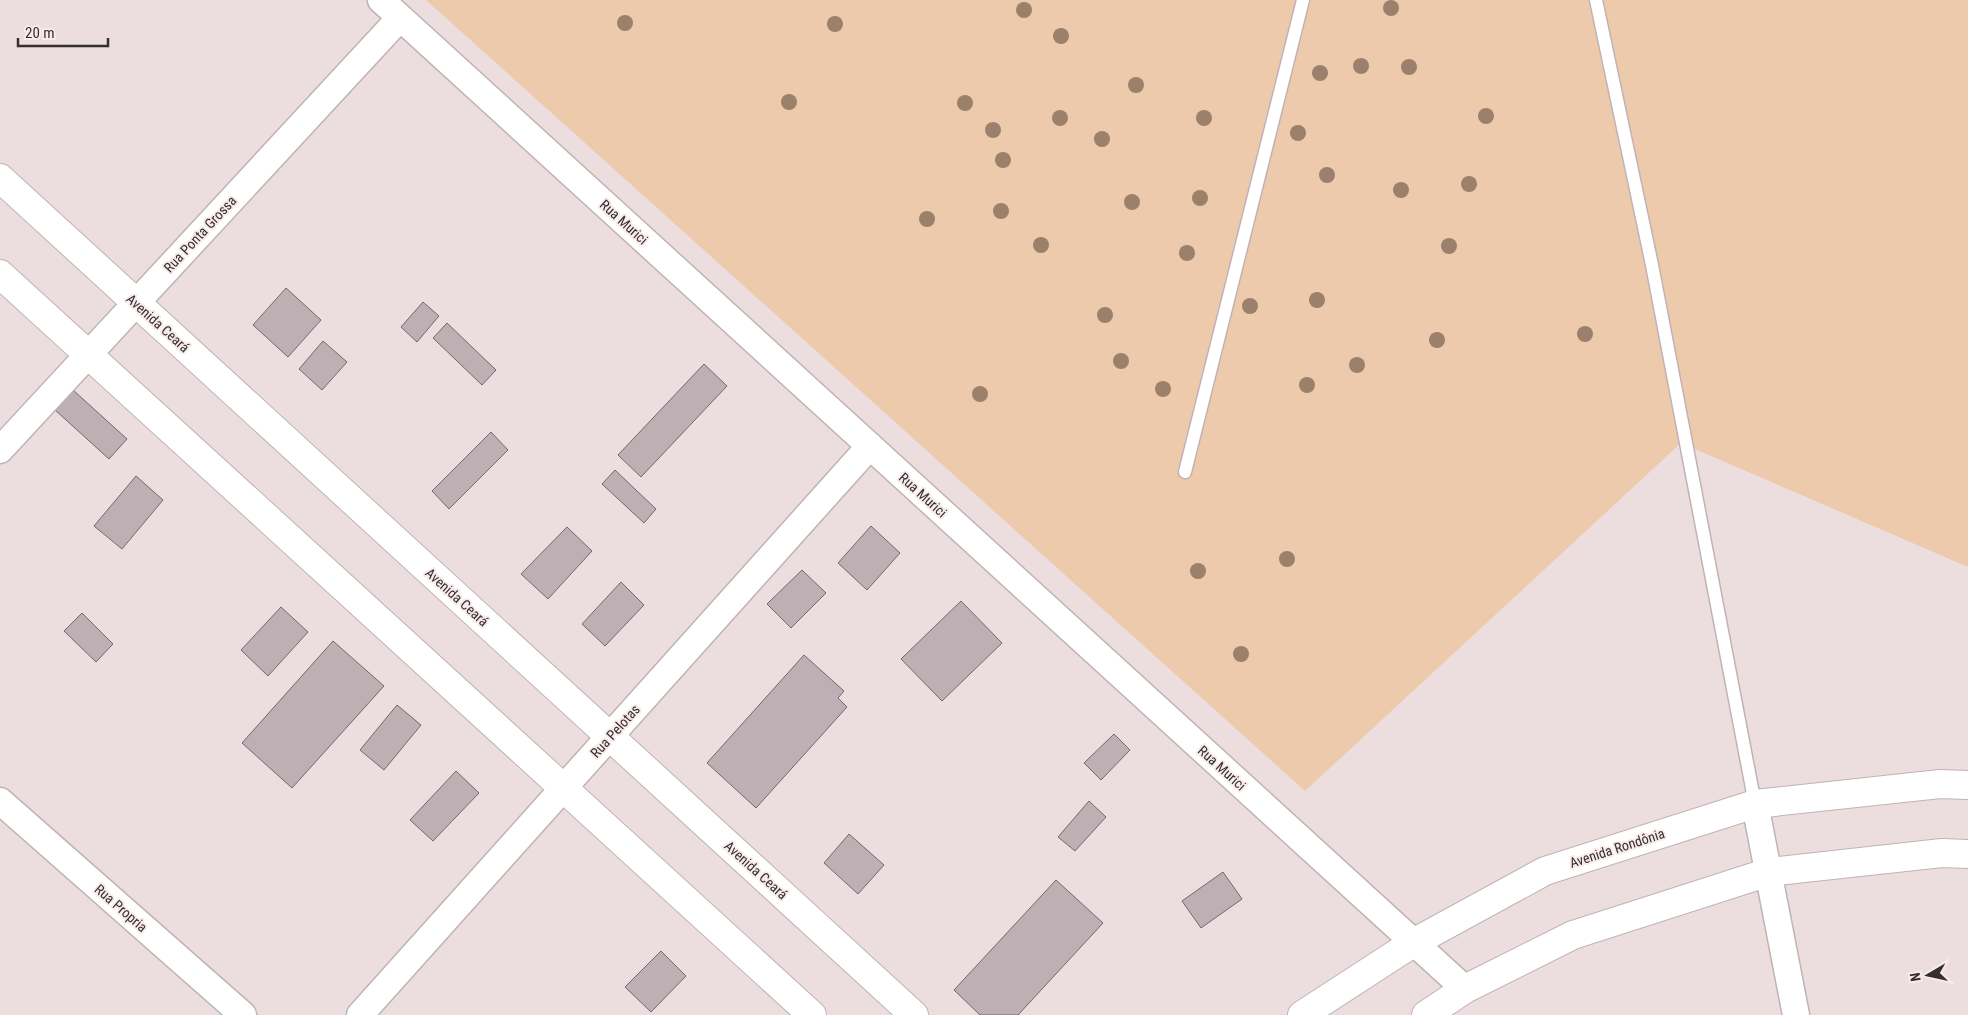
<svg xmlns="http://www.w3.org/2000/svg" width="1968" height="1015" font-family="'Roboto Condensed',sans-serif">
  <rect width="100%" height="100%" fill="#ecdede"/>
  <polygon fill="#eecaac" points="426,0 1968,0 1968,567 1681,443 1305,791"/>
  <g fill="#bcb0b4" stroke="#73686b">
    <polygon points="286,288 321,320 288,357 253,325"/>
    <polygon points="423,302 439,316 417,342 401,327"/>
    <polygon points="447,323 496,370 482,385 433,338"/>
    <polygon points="323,341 347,362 322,390 299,369"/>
    <polygon points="704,364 727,386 641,477 618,455"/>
    <polygon points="73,390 127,439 109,459 55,410"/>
    <polygon points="491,432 508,450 449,509 432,491"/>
    <polygon points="615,470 656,509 644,523 602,484"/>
    <polygon points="136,476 163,500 122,549 94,526"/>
    <polygon points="871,526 900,553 867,590 838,563"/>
    <polygon points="567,527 592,551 548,599 521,574"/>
    <polygon points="802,570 826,593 791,628 767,604"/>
    <polygon points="621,582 644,605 605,646 582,624"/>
    <polygon points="961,601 1002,643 942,701 901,659"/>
    <polygon points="281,607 308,632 268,676 241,650"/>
    <polygon points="82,613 113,644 96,662 64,631"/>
    <polygon points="333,641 384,686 292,788 242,743"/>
    <polygon points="804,655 844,691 838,698 847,707 756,808 707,763"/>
    <polygon points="397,705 421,725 384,770 360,750"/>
    <polygon points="1114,734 1130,750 1101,780 1084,763"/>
    <polygon points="456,771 479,793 433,841 410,820"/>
    <polygon points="1089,801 1106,817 1075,851 1058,837"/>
    <polygon points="849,834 884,865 858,894 824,863"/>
    <polygon points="1223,872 1242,899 1201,928 1182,901"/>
    <polygon points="1056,880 1103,923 1018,1015 980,1015 954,990"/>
    <polygon points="661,951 686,976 651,1012 625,987"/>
  </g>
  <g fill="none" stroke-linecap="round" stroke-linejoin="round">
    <defs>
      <g id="service">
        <polyline points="1596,0 1652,265 1755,804"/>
        <polyline points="1185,472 1303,0"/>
      </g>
      <g id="minor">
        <polyline points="381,0 1465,989"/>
        <polyline points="0,450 400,18"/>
        <polyline points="0,801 243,1015"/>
        <polyline points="1755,804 1796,1015"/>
        <polyline points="360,1015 870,446"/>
      </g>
      <g id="tertiary">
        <polyline points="0,178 914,1015"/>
        <polyline points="0,274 812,1015"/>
        <polyline points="1302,1015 1413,943 1545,871 1755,804 1940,784 1968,785"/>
        <polyline points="1426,1015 1465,989 1573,935 1769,872 1942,853 1968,854"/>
      </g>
    </defs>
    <use href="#service" stroke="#c0b3b3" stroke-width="15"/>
    <use href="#minor" stroke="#c0b3b3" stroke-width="29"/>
    <use href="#tertiary" stroke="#c0b3b3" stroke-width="30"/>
    <use href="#service" stroke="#fff" stroke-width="12"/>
    <use href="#minor" stroke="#fff" stroke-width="26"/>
    <use href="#tertiary" stroke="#fff" stroke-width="28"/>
  </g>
  <g fill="#9b806b">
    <circle cx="1391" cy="8" r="8"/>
    <circle cx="1024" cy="10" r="8"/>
    <circle cx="625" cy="23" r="8"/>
    <circle cx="835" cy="24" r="8"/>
    <circle cx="1061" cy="36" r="8"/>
    <circle cx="1361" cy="66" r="8"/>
    <circle cx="1409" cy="67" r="8"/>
    <circle cx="1320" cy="73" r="8"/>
    <circle cx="1136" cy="85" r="8"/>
    <circle cx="789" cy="102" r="8"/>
    <circle cx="965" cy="103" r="8"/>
    <circle cx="1486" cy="116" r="8"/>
    <circle cx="1060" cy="118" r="8"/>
    <circle cx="1204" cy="118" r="8"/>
    <circle cx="993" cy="130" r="8"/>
    <circle cx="1298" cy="133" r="8"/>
    <circle cx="1102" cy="139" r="8"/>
    <circle cx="1003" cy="160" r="8"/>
    <circle cx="1327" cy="175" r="8"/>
    <circle cx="1469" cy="184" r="8"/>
    <circle cx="1401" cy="190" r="8"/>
    <circle cx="1200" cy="198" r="8"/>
    <circle cx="1132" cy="202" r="8"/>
    <circle cx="1001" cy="211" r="8"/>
    <circle cx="927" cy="219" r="8"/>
    <circle cx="1041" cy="245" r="8"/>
    <circle cx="1449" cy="246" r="8"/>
    <circle cx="1187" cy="253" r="8"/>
    <circle cx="1317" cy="300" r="8"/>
    <circle cx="1250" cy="306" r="8"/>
    <circle cx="1105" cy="315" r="8"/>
    <circle cx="1585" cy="334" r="8"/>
    <circle cx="1437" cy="340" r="8"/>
    <circle cx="1121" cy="361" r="8"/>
    <circle cx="1357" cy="365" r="8"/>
    <circle cx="1307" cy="385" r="8"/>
    <circle cx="1163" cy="389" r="8"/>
    <circle cx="980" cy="394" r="8"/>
    <circle cx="1287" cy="559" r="8"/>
    <circle cx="1198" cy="571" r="8"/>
    <circle cx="1241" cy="654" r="8"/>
  </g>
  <g text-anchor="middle" stroke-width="4" stroke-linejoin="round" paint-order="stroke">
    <g font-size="14" fill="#342f2f" stroke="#f9ebeb">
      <text transform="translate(624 222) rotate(42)" y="5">Rua Murici</text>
      <text transform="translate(200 234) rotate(-47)" y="5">Rua Ponta Grossa</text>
      <text transform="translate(158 323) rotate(42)" y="5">Avenida Ceará</text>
      <text transform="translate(923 495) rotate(42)" y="5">Rua Murici</text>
      <text transform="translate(457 597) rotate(42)" y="5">Avenida Ceará</text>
      <text transform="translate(615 731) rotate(-48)" y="5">Rua Pelotas</text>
      <text transform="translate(1222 768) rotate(42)" y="5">Rua Murici</text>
      <text transform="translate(1617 848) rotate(-18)" y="5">Avenida Rondônia</text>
      <text transform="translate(756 870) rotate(42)" y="5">Avenida Ceará</text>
      <text transform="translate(121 908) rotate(41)" y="5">Rua Propria</text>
    </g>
  </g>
  <g transform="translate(1928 975) rotate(261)" stroke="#f9ebeb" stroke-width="4" paint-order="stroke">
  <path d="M0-4L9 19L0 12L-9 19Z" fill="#342f2f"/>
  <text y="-8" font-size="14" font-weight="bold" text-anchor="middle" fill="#342f2f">N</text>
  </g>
  <path d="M18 38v8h90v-8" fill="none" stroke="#342f2f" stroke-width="2.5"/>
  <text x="25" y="38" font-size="15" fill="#342f2f" stroke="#f9ebeb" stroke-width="4" paint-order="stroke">20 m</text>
</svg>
